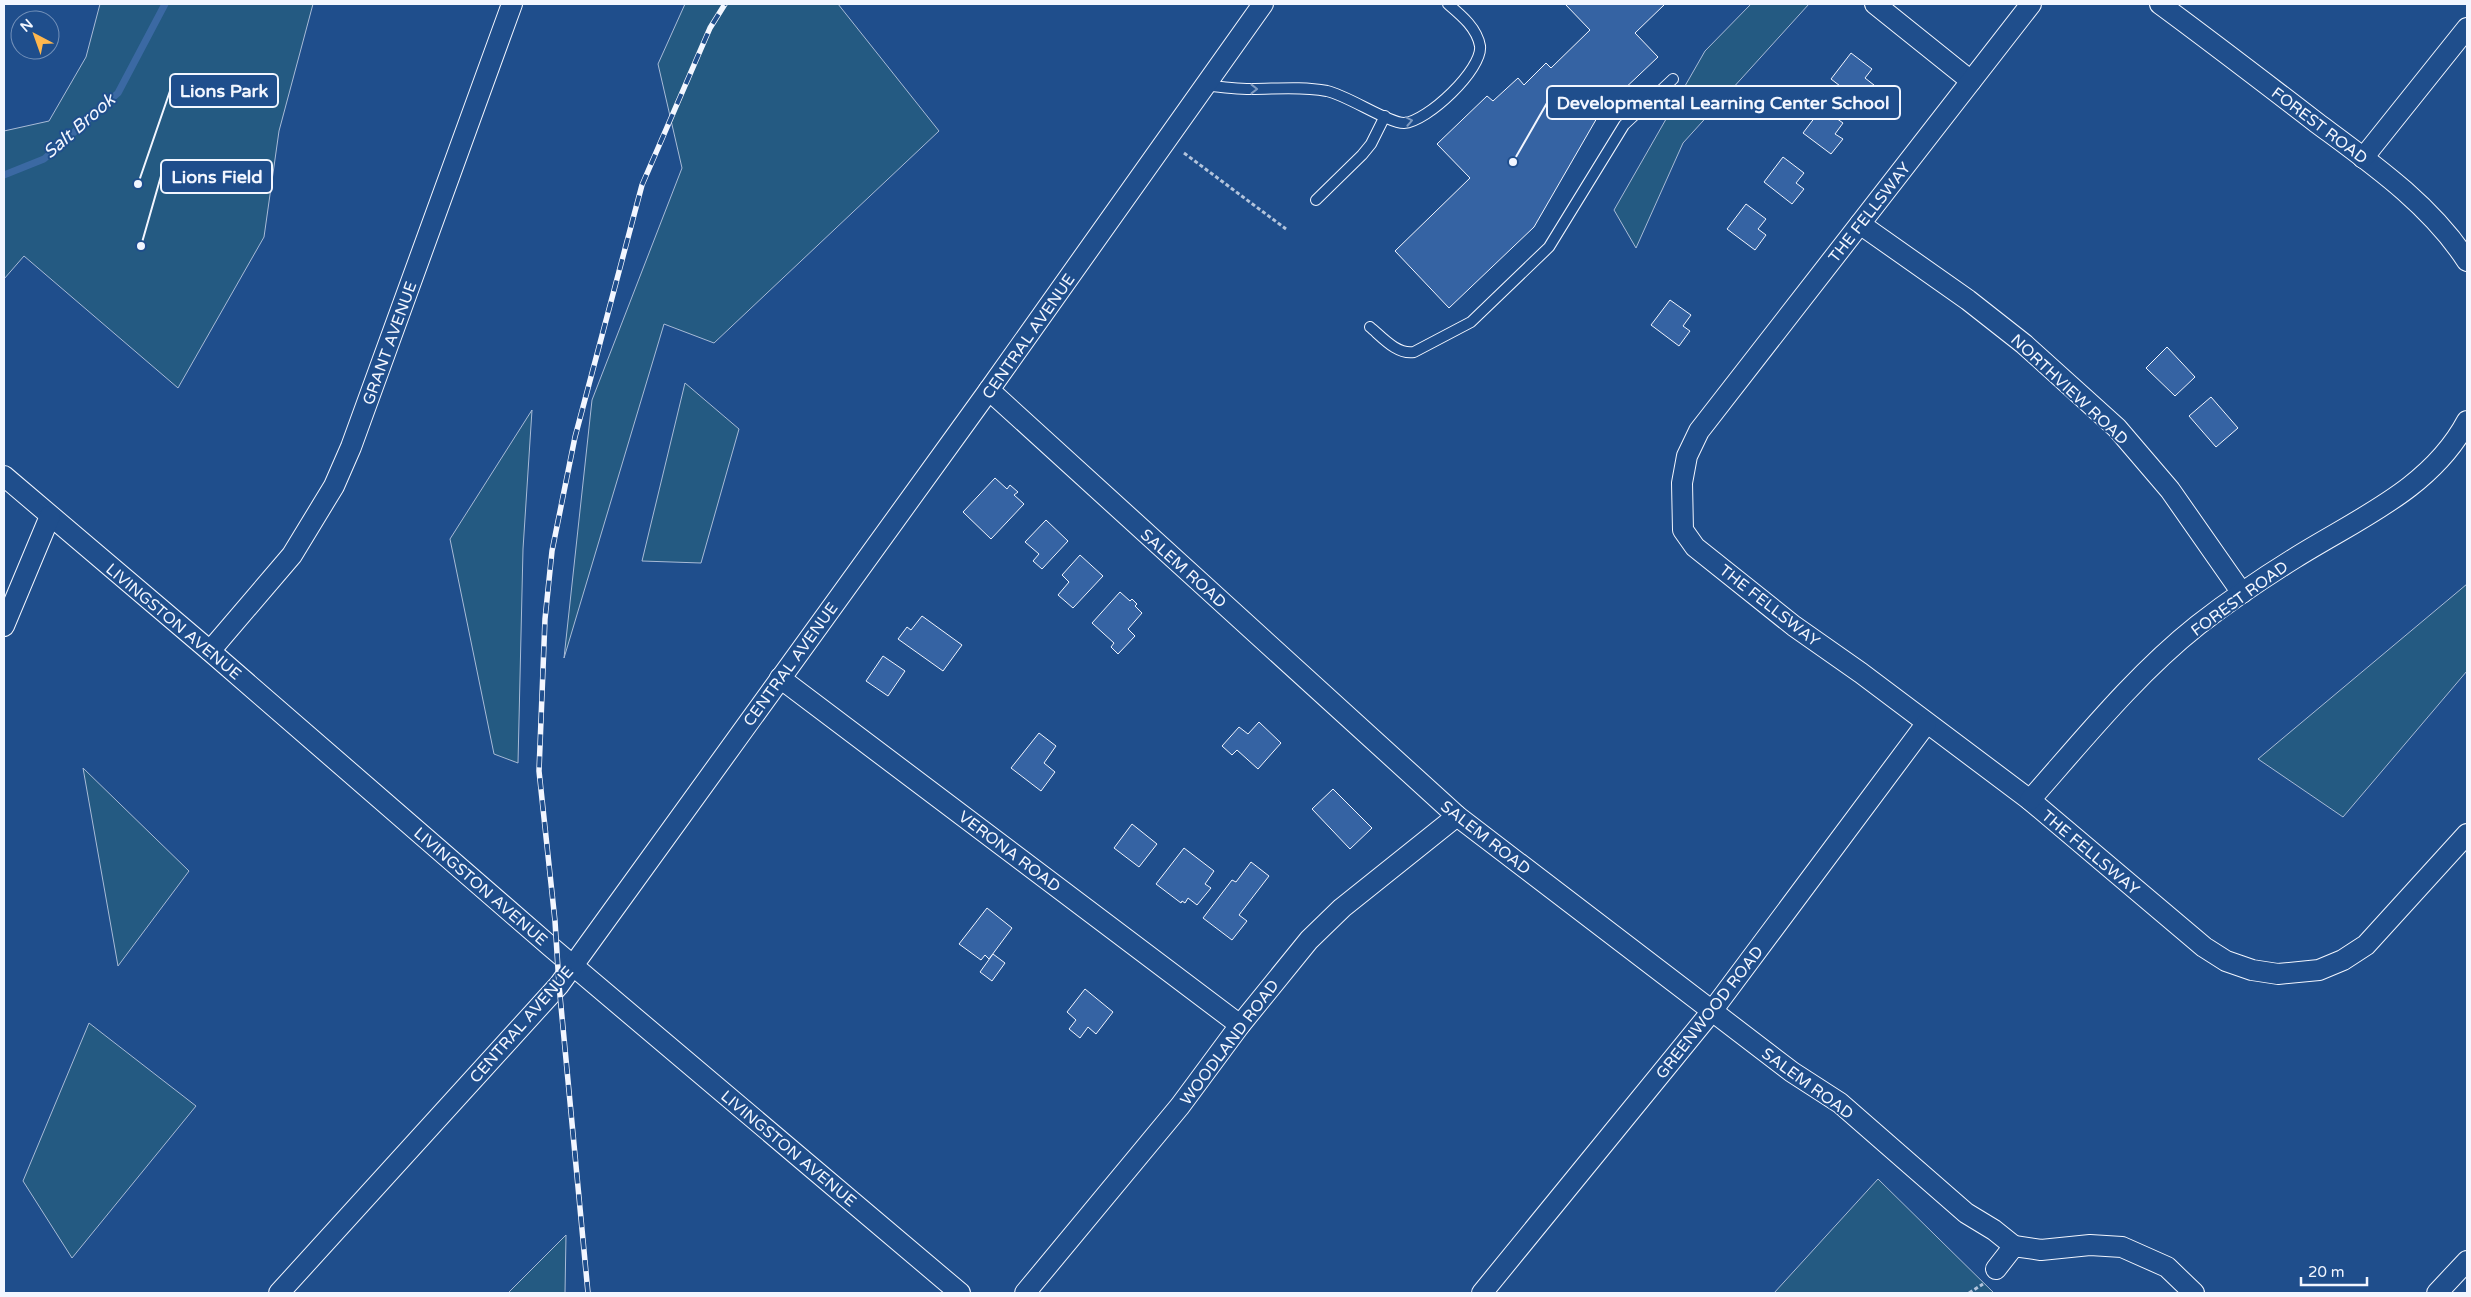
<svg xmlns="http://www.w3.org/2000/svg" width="2471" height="1297" font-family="'Varela Round',sans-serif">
  <rect width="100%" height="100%" fill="#1f4e8c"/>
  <g fill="#245a82" stroke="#a8bbd7">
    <polygon points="100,4 313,4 279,131 264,237 178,388 24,256 4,279 4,131 49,121 86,57"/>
    <polygon points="685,4 838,4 939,131 714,343 664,324 564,658 592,400 682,168 658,64"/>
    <polygon points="1751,4 1809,4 1683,143 1636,248 1614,210 1705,51"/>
    <polygon points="685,383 739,429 701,563 642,561"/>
    <polygon points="532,410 523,549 518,763 494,754 450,539"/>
    <polygon points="2467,584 2467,671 2343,817 2258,759"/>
    <polygon points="83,768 189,871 118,966"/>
    <polygon points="89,1023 196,1106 72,1258 23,1181"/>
    <polygon points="1878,1179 1994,1293 1774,1293"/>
    <polygon points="566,1235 565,1293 508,1293"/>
  </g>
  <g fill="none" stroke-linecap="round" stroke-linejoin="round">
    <polyline stroke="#3b69a3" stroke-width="7" points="4,175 44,159 118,93 165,4"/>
  </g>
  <g fill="#3563a3" stroke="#f2f6ff">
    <polygon points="1565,4 1665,4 1635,33 1658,57 1601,111 1534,227 1449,308 1395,251 1470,178 1437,144 1487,96 1493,101 1518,78 1524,85 1546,63 1551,68 1590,30"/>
    <polygon points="1851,53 1872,69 1865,78 1879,89 1866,106 1831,79"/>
    <polygon points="1822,108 1843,123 1835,134 1843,139 1831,154 1803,133"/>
    <polygon points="1783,157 1804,173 1796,183 1804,189 1792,204 1764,182"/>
    <polygon points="1746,204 1766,219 1758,229 1766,235 1755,250 1727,229"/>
    <polygon points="1670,300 1691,315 1683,326 1690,331 1679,346 1651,325"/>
    <polygon points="2167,347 2195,377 2175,396 2146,368"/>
    <polygon points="2211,397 2238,428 2216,447 2189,416"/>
    <polygon points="995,478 1007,489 1010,485 1018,492 1014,495 1024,504 991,539 963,512"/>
    <polygon points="1046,520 1068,541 1042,569 1033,561 1039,554 1025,542"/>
    <polygon points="1080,555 1103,576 1073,608 1058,595 1069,582 1062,575"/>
    <polygon points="1120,592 1130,601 1132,599 1137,604 1135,606 1142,613 1128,629 1135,636 1118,654 1111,647 1114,643 1092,623"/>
    <polygon points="922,616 962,645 943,671 898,639 907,627 911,630"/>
    <polygon points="883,656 905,671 888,696 866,681"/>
    <polygon points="1259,722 1281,743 1258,769 1237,750 1232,755 1222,746 1239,727 1248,734"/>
    <polygon points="1039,733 1056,746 1044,763 1055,772 1041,791 1011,768"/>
    <polygon points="1333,789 1372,828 1350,849 1312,809"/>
    <polygon points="1132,824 1157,844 1139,867 1114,848"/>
    <polygon points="1184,848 1214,871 1205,884 1211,888 1197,905 1188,898 1185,903 1182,901 1181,903 1156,884"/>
    <polygon points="1251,862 1269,876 1239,915 1247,921 1232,940 1203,918 1232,880 1236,882"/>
    <polygon points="987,908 1012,928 989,959 985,955 981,960 959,944"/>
    <polygon points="993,954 1005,963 992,981 980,972"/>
    <polygon points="1085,989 1113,1012 1096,1034 1088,1027 1080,1038 1069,1029 1076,1020 1067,1012"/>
  </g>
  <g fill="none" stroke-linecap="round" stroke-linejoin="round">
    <defs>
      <g id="service">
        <path d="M1205,85C1220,87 1236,89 1251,89C1276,89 1301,86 1327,91C1349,96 1388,123 1404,123C1427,122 1483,69 1480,46C1477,28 1461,15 1448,4"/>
        <polyline points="1316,200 1362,155 1371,144 1385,116"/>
        <path d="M1370,327C1382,337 1397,355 1414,352L1471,322L1549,247L1624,125L1673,79"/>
      </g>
      <g id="minor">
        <polyline points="1875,4 1971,81"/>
        <polyline points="2031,4 1699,431 1687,456 1682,483 1683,530 1695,547 1794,626 1861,673 2030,800 2204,947 2226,961 2252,970 2278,974 2319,970 2343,960 2366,945 2467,834"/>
        <path d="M2160,4C2213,43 2265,83 2317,123C2371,163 2430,204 2467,261"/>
        <polyline points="2363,158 2467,28"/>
        <polyline points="1860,224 1968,300 2024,344 2117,428 2170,490 2242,593"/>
        <polyline points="989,390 1457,816 1792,1072 1840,1103 1966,1213 1994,1230 2014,1246"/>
        <polyline points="4,476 210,651 551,947 960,1293"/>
        <polyline points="4,626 50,516"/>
        <polyline points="210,651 292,555 334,486 351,447 512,4"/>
        <polyline points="780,678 1240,1025"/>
        <path d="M2030,800C2083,740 2135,675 2198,625C2229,601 2261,579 2295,558C2357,519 2431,489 2467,421"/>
        <polyline points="1996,1269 2014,1246 2041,1250 2090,1245 2122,1247 2167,1267 2194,1293"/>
        <polyline points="279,1293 559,985 989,390 1263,4"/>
        <polyline points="1025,1293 1180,1106 1240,1025 1309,940 1342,908 1457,816"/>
        <polyline points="1482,1293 1712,1011 1926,724"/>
        <polyline points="2437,1293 2467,1261"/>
      </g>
    </defs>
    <use href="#service" stroke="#f2f6ff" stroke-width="12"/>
    <use href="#minor" stroke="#f2f6ff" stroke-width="22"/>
    <g stroke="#b3c4dc" stroke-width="3" stroke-dasharray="4 2.5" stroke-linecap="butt">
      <polyline points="1184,153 1286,229"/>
      <polyline points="1969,1293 1983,1284"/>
    </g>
    <use href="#service" stroke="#1f4e8c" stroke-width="10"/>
    <use href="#minor" stroke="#1f4e8c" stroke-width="20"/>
    <defs>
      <polyline id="rail" points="588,1293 559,985 555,921 539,771 545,619 552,551 575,437 642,185 710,28 725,4"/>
    </defs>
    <use href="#rail" stroke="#f2f6ff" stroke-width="5.5"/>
    <use href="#rail" stroke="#1f4e8c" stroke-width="4" stroke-dasharray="11" stroke-linecap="butt"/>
  </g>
  <defs><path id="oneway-chevron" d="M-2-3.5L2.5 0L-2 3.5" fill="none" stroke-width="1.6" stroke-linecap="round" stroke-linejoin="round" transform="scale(1.25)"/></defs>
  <g stroke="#7e9ac0">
    <use href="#oneway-chevron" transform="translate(1254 89)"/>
    <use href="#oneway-chevron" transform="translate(1409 121) rotate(-11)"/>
  </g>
  <g text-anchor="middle" stroke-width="4" stroke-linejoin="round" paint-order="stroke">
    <g font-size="16" fill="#f2f6ff" stroke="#1f4e8c">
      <text transform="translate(2320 125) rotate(37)" y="6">FOREST ROAD</text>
      <text transform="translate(1869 212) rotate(-52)" y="6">THE FELLSWAY</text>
      <text transform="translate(1028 336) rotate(-55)" y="6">CENTRAL AVENUE</text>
      <text transform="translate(389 343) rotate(-70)" y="6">GRANT AVENUE</text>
      <text transform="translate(2070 389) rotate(43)" y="6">NORTHVIEW ROAD</text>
      <text transform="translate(1184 568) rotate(42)" y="6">SALEM ROAD</text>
      <text transform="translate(2239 598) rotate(-36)" y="6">FOREST ROAD</text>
      <text transform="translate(1770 605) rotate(38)" y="6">THE FELLSWAY</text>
      <text transform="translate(174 621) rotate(40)" y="6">LIVINGSTON AVENUE</text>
      <text transform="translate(790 664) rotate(-54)" y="6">CENTRAL AVENUE</text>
      <text transform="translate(1486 837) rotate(38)" y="6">SALEM ROAD</text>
      <text transform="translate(1010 851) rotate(37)" y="6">VERONA ROAD</text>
      <text transform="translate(2091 852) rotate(40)" y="6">THE FELLSWAY</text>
      <text transform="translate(481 886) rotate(41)" y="6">LIVINGSTON AVENUE</text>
      <text transform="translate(1709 1012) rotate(-52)" y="6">GREENWOOD ROAD</text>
      <text transform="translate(521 1024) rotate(-49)" y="6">CENTRAL AVENUE</text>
      <text transform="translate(1229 1042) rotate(-53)" y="6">WOODLAND ROAD</text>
      <text transform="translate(1808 1083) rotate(36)" y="6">SALEM ROAD</text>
      <text transform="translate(789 1148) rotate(40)" y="6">LIVINGSTON AVENUE</text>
    </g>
    <g font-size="18" font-style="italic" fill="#f2f6ff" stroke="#1f4e8c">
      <text transform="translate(79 126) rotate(-41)" y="6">Salt Brook</text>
    </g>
  </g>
  <path fill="none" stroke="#f2f6ff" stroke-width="2" d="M138 184L170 91M1513 162L1547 103M141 246L161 176"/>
  <g fill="#f2f6ff" stroke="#1f4e8c" stroke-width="2">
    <circle cx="138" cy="184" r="5"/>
    <circle cx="1513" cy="162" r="5"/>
    <circle cx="141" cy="246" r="5"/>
  </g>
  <g fill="#1f4e8c" stroke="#f2f6ff" stroke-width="2">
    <rect x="170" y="74" width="108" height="33" rx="5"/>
    <rect x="1547" y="86" width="353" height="33" rx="5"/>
    <rect x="161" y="160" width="111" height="33" rx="5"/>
  </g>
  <g font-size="18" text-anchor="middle" font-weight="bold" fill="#f2f6ff">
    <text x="224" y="97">Lions Park</text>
    <text x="1723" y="109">Developmental Learning Center School</text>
    <text x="217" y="183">Lions Field</text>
  </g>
  <rect width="2471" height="1297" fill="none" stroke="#f2f6ff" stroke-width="10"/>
  <g transform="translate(35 35) rotate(319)"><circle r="24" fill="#1f4e8c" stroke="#7391ba"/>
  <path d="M0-4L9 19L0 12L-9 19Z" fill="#ffb74d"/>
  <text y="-8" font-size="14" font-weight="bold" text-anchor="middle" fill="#f2f6ff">N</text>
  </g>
  <path d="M2301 1277v8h66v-8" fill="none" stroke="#f2f6ff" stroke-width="2.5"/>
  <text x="2308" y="1277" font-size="15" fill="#f2f6ff" stroke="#1f4e8c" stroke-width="4" paint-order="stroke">20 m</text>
</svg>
